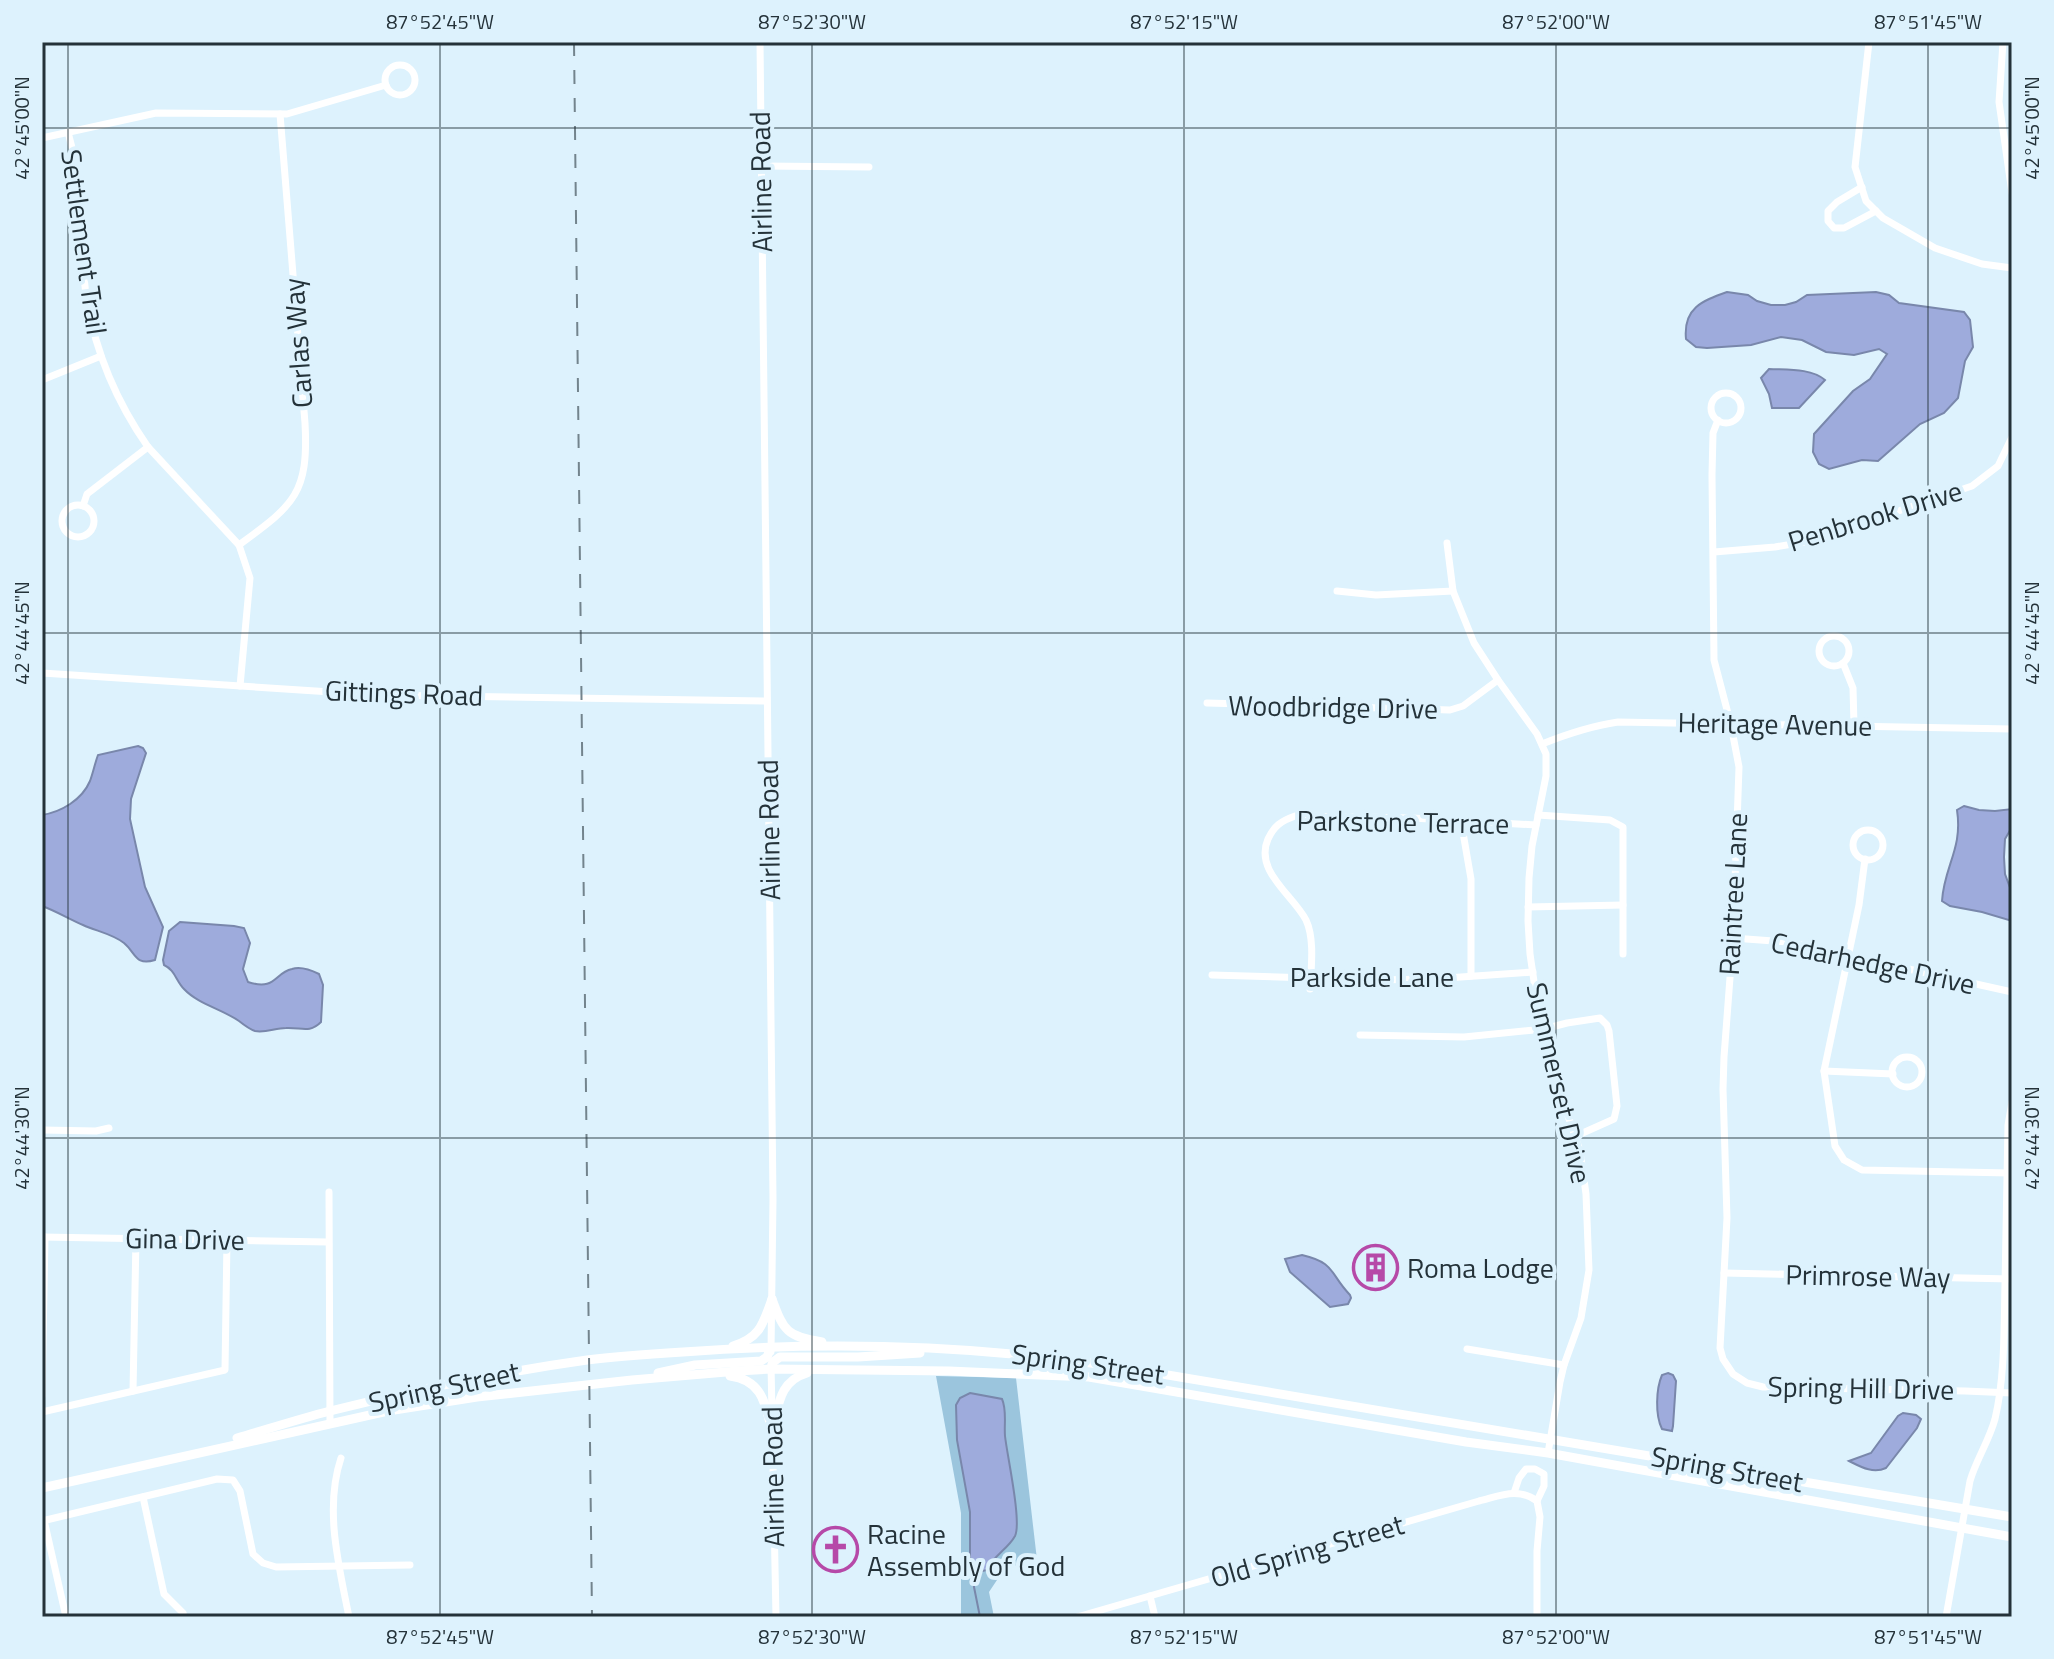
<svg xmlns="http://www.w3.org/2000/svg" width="2054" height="1659" font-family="'Titillium Web',sans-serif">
  <rect width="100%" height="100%" fill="#ddf2fd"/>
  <polygon fill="#9bc5dd" points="936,1376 1016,1378 1037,1560 1005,1568 989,1592 994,1617 961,1617 961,1513"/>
  <g fill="#9eabdc" stroke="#7987ab" stroke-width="2">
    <path d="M1727,292L1748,295L1757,301L1771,305H1785L1796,302L1807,295L1876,292L1889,295L1899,303L1964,312L1970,320L1973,347L1965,361L1958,398L1944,413L1920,424L1878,461L1862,460L1829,469L1819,464L1813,452L1814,434L1853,391L1870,379L1887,354L1879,349L1854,355L1826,352L1802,340L1781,337L1751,345L1707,348L1696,347L1686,339C1683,308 1702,301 1727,292Z"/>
    <path d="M1769,369C1787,370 1811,368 1825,380L1799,408H1772L1769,394L1761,378Z"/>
    <path d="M138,746L143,748L146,753L131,799L130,819L145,887L163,927L155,960C135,966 136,953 124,943C113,934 96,931 83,925C69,919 56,911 42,906V815C61,812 82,800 90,781C93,773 95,763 98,755Z"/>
    <path d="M1964,806L1979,810L1995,811L2012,809V827L2005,839L2004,857L2005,874L2012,893V921L1982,912L1950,906L1942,901C1944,866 1963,849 1957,810Z"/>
    <path d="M180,922L234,926L244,928L250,943L243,969L248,982C276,991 274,973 292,969C301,966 311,970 319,974L323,985L321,1022C309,1034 301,1027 286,1028C275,1028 266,1033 255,1031C249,1029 244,1025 239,1021C222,1009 198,1004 184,989C176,981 175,970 164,965L163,960L169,931Z"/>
    <path d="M1302,1255C1336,1263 1329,1273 1350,1295L1351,1298L1348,1304L1330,1307L1290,1272L1285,1259Z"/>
    <path d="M1668,1373L1673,1375L1676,1381L1673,1426L1672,1431L1662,1429C1655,1415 1656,1389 1662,1375Z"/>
    <path d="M970,1393L1002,1399C1007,1410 1004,1424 1005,1436C1007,1455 1022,1522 1015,1536C1008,1549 993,1556 987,1570L974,1573L970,1563V1512L957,1440L956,1405L960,1398Z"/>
    <path d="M1903,1413L1916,1415L1921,1419L1917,1428L1886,1468C1873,1474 1861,1467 1849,1461L1871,1453L1898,1416Z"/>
  </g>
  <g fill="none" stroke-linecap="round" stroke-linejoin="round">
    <polyline stroke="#7987ab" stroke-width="2" points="974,1573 974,1587 980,1617"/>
    <g stroke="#fff" stroke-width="7">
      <polyline points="760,42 773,1199 771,1352"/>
      <polyline points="1869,42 1855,167 1866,201 1883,218 1935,248 1982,264 2012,268"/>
      <polyline points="2003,42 1999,102 2012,193"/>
      <circle cx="400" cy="80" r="15"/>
      <path d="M68,132C74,156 81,179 82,204C84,236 81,269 87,301C96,353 118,404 148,447L239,545L250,578L240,686"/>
      <polyline points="42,138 156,113 287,114 386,85"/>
      <polyline points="761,166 869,167"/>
      <polyline points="1862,187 1837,202 1828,211 1828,221 1834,228 1844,228 1876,211"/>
      <polyline points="42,380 101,356"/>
      <circle cx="1726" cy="408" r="15"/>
      <polyline points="1718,420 1713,433 1712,475 1714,660 1731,725 1739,767 1733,938 1724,1057 1723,1089 1727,1218 1720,1348 1723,1359 1733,1374 1747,1383 1763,1387 1965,1391 2012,1393"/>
      <circle cx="78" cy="521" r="16"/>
      <polyline points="83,506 87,494 148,447"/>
      <polyline points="1447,543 1453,591 1474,643 1498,680 1537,734 1546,754 1546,776 1532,846 1529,878 1528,921 1530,954 1537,1002 1564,1104 1580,1151 1586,1194 1589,1270 1581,1318 1564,1365 1560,1382 1548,1453"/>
      <path d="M239,545C293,505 309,495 305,423L280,114"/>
      <polyline points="1714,552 1775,547 1810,541 1972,486 1998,466 2012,437"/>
      <polyline points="1337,591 1376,595 1453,591"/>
      <circle cx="1834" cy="651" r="15"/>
      <polyline points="1843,663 1853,688 1854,725"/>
      <polyline points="42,673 377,695 767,701"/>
      <polyline points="1207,703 1450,710 1463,706 1498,680"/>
      <path d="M1542,744C1567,734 1591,726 1618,722L2012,729"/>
      <polyline points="1538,815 1610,820 1623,827 1623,954"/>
      <polyline points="1461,821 1471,879 1471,976"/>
      <circle cx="1868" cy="845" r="15"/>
      <polyline points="1865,859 1859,905 1824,1071 1835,1146 1844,1160 1862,1170 2010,1173"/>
      <polyline points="1528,907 1623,905"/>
      <polyline points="1733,938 1787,942 2012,992"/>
      <polyline points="1212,975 1375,980 1432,979 1533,972"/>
      <path d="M1310,989C1311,969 1315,939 1306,920C1293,895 1254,871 1268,839C1274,826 1281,821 1295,816L1412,818L1536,825"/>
      <polyline points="1360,1035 1464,1037 1544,1029 1567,1023 1600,1018 1607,1025 1609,1031 1617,1106 1614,1119 1576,1136"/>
      <circle cx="1907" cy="1072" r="15"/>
      <polyline points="1824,1071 1893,1074"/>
      <polyline points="42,1130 96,1131 109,1128"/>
      <polyline points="329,1192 330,1423"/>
      <polyline points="42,1237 328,1242"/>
      <polyline points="1724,1273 2012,1279"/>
      <polyline points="1467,1349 1564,1365"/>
      <polyline points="771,1364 776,1617"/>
      <polyline points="133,1391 136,1238"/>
      <polyline points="42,1396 45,1237"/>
      <polyline points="42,1412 225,1370 227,1240"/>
      <path d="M341,1458C324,1509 339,1566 349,1617"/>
      <polyline points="1514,1493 1519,1478 1526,1469 1535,1469 1544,1474 1544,1486 1537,1501 1540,1517 1537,1551 1537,1617"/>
      <polyline points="143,1497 164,1594 183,1613"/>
      <polyline points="44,1520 66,1617"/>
      <polyline points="42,1521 217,1479 233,1480 240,1491 253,1554 263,1563 276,1567 410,1565"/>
      <polyline points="1150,1596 1155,1617"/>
      <path d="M1077,1617L1479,1501C1500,1496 1518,1487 1537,1501"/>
      <path d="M1946,1617L1970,1481C1976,1460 1989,1441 1995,1419C2005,1377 2004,1327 2005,1284C2006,1231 2007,1178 2008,1125L2012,1102"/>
    </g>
    <g stroke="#fff" stroke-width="9">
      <path d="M772,1299C784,1332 787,1336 822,1342"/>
      <path d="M733,1346C760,1338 763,1324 772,1299"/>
      <polyline points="771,1369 773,1362 780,1357 858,1357 920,1353"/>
      <polyline points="658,1373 695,1365 761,1361 767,1357 771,1347"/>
      <path d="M730,1376C762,1380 765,1403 772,1431"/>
      <path d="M773,1427C779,1403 780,1381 807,1373"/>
      <path d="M237,1438C268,1429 299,1419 330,1411C414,1390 501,1372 587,1360C619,1356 651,1354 683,1352C829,1341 975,1345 1120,1367L2012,1517"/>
      <polyline points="42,1488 388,1411 477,1397 632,1380 738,1371 771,1369 949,1371 1089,1377 1466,1442 1548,1453 2012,1537"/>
    </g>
    <polyline stroke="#73848d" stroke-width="2" stroke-dasharray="14 14" stroke-linecap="butt" points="574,42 592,1617"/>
  </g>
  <path fill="none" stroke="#243239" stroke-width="2" stroke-opacity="0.45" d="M68,42V1617M440,42V1617M812,42V1617M1184,42V1617M1556,42V1617M1928,42V1617M42,128H2012M42,633H2012M42,1138H2012"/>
  <defs>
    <symbol id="building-ring" viewBox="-11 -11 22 22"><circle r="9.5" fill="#ddf2fd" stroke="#b649a8" stroke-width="1.5"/><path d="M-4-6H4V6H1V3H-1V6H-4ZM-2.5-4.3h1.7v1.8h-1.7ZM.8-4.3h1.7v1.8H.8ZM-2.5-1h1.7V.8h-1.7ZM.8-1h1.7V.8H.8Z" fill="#b649a8"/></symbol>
    <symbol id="church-ring" viewBox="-11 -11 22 22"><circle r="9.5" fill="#ddf2fd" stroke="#b649a8" stroke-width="1.5"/><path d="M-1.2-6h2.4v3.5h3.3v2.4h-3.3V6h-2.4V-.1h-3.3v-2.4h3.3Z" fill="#b649a8"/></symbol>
  </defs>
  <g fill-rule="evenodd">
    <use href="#building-ring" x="1350" y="1242" width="51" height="51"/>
    <use href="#church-ring" x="810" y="1524" width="51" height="51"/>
  </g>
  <g text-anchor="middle" stroke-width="8" stroke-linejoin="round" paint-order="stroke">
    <g font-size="28" fill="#243239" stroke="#ddf2fd">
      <text transform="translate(761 182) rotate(-91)" y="10">Airline Road</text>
      <text transform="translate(84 242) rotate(82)" y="10">Settlement Trail</text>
      <text transform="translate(298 343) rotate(-94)" y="10">Carlas Way</text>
      <text transform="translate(1875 516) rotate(-17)" y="10">Penbrook Drive</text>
      <text transform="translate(404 693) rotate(2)" y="10">Gittings Road</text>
      <text transform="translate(1333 707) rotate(1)" y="10">Woodbridge Drive</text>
      <text transform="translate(1775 724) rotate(1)" y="10">Heritage Avenue</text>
      <text transform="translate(1403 822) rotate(1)" y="10">Parkstone Terrace</text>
      <text transform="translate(769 830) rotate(-91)" y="10">Airline Road</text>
      <text transform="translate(1733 894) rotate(-87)" y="10">Raintree Lane</text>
      <text transform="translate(1873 963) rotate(12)" y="10">Cedarhedge Drive</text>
      <text x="1372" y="987">Parkside Lane</text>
      <text transform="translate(1559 1083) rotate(77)" y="10">Summerset Drive</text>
      <text transform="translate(185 1239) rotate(1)" y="10">Gina Drive</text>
      <text transform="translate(1868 1276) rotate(1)" y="10">Primrose Way</text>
      <text transform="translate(1088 1364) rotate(8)" y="10">Spring Street</text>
      <text transform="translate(444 1387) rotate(-12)" y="10">Spring Street</text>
      <text transform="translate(1861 1388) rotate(1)" y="10">Spring Hill Drive</text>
      <text transform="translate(1727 1469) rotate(10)" y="10">Spring Street</text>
      <text transform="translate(773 1477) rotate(-91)" y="10">Airline Road</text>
      <text transform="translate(1307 1551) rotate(-16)" y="10">Old Spring Street</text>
    </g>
    <g font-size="28" fill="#243239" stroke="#ddf2fd" text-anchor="start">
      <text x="1407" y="1278">Roma Lodge</text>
      <text x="867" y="1544">Racine<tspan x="867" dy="32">Assembly of God</tspan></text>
    </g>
  </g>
  <rect width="2054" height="1659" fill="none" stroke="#ddf2fd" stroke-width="88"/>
  <rect x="44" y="44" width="1966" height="1571" fill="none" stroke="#243239" stroke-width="3"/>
  <g font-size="20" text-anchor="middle" fill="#243239">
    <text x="440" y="29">87°52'45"W</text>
    <text x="812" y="29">87°52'30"W</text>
    <text x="1184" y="29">87°52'15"W</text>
    <text x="1556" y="29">87°52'00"W</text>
    <text x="1928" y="29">87°51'45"W</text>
    <text transform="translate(22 128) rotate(-90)" y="7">42°45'00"N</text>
    <text transform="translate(2032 128) rotate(-90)" y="7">42°45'00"N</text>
    <text transform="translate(22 633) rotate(-90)" y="7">42°44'45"N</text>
    <text transform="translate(2032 633) rotate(-90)" y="7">42°44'45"N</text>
    <text transform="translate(22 1138) rotate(-90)" y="7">42°44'30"N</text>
    <text transform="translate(2032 1138) rotate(-90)" y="7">42°44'30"N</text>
    <text x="440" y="1644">87°52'45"W</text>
    <text x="812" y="1644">87°52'30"W</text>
    <text x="1184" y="1644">87°52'15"W</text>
    <text x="1556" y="1644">87°52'00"W</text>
    <text x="1928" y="1644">87°51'45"W</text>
  </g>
</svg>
